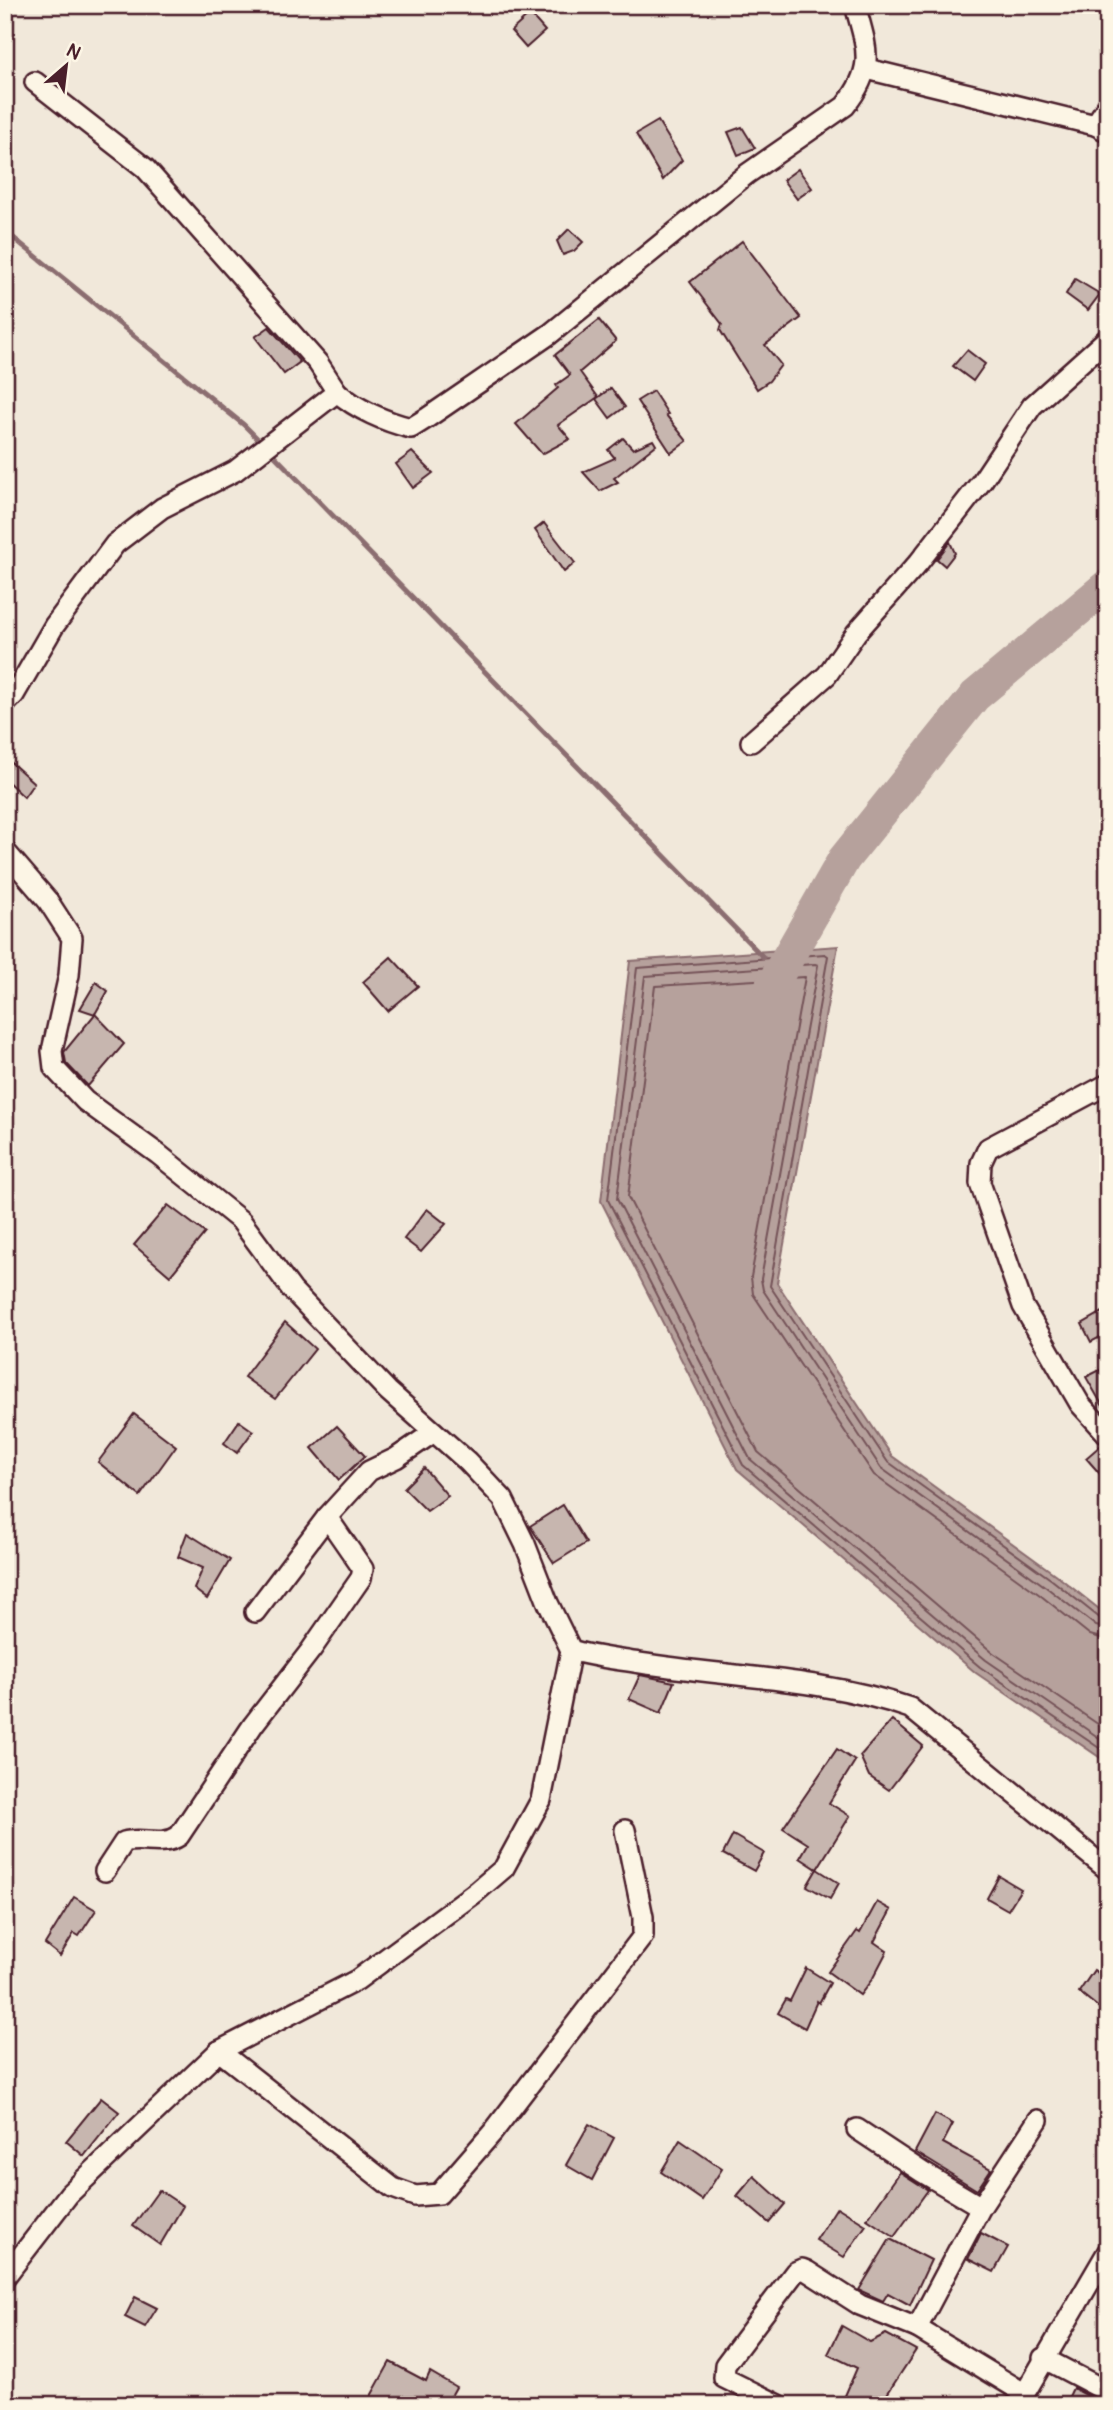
<svg xmlns="http://www.w3.org/2000/svg" width="1113" height="2410" font-family="Pangolin,sans-serif">
  <rect width="100%" height="100%" fill="#f1e8da"/>
  <filter id="ink" filterUnits="userSpaceOnUse"><feTurbulence type="fractalNoise" baseFrequency=".0143" numOctaves="2"/><feDisplacementMap in="SourceGraphic" scale="14" xChannelSelector="R" yChannelSelector="G"/><feConvolveMatrix kernelMatrix="1 2 1 2 8 2 1 2 1" color-interpolation-filters="sRGB"/></filter>
  <g filter="url(#ink)">
    <polygon fill="#b6a19c" stroke="#8b6d6f" stroke-width="2" points="838,946 777,1283 892,1456 1056,1575 1108,1616 1108,1763 976,1673 737,1469 601,1201 630,961"/>
    <g fill="none" stroke-linecap="round" stroke-linejoin="round">
      <g stroke="#755358" stroke-width="2">
        <polyline points="1108,1620 1101,1619 1052,1580 887,1461 770,1286 828,956 825,954 637,968 608,1200 743,1465 980,1667 1108,1754"/>
        <polyline points="1108,1629 1096,1626 1046,1587 881,1468 763,1290 761,1279 818,965 815,964 645,976 617,1199 750,1459 986,1660 1108,1744"/>
        <polyline points="1108,1640 1090,1635 1040,1595 874,1475 753,1294 751,1277 805,977 655,986 628,1197 758,1452 992,1652 1108,1731"/>
      </g>
      <g stroke="#8b6d6f" stroke-width="5">
        <polyline points="5,231 244,425 262,443"/>
        <polyline points="269,450 763,957"/>
      </g>
      <polyline stroke="#b6a19c" stroke-width="33" points="771,987 844,859 975,696 1108,585"/>
    </g>
    <g fill="#c7b6af" stroke="#4a1f2b" stroke-width="2">
      <polygon points="530,14 545,31 526,48 511,31"/>
      <polygon points="658,121 682,160 663,180 636,134"/>
      <polygon points="742,127 755,148 738,155 728,132"/>
      <polygon points="798,169 812,188 797,199 783,180"/>
      <polygon points="569,229 583,242 574,251 563,255 557,241"/>
      <polygon points="742,241 801,318 765,345 781,365 769,381 757,389 720,330 722,324 690,282"/>
      <polygon points="1075,279 1100,294 1088,310 1066,294"/>
      <polygon points="599,320 616,341 580,372 598,397 558,425 570,439 542,454 516,424 558,388 556,385 570,375 555,355"/>
      <polygon points="269,327 300,362 284,374 255,337"/>
      <polygon points="967,350 985,364 973,381 953,366"/>
      <polygon points="611,388 625,407 610,418 596,399"/>
      <polygon points="653,391 668,414 666,415 687,441 671,453 637,401"/>
      <polygon points="623,438 633,449 653,440 656,445 614,478 618,482 600,491 583,472 615,458 608,450"/>
      <polygon points="412,452 433,473 413,488 396,464"/>
      <polygon points="544,523 575,563 564,572 535,530"/>
      <polygon points="950,542 955,553 945,566 937,559"/>
      <polygon points="5,757 34,783 24,797 5,779"/>
      <polygon points="391,957 418,986 388,1011 363,982"/>
      <polygon points="96,982 108,991 95,1014 80,1009"/>
      <polygon points="95,1014 124,1044 88,1086 66,1063 64,1052"/>
      <polygon points="168,1205 205,1233 170,1276 134,1245"/>
      <polygon points="427,1209 446,1224 421,1252 404,1239"/>
      <polygon points="1108,1309 1108,1333 1091,1342 1082,1324"/>
      <polygon points="285,1322 315,1349 275,1399 244,1377"/>
      <polygon points="1108,1366 1108,1415 1086,1377"/>
      <polygon points="134,1414 176,1446 140,1496 98,1462"/>
      <polygon points="239,1421 253,1431 237,1453 224,1443"/>
      <polygon points="337,1426 365,1456 339,1480 312,1448"/>
      <polygon points="1101,1445 1108,1447 1108,1483 1086,1458"/>
      <polygon points="424,1468 448,1496 427,1511 404,1488"/>
      <polygon points="563,1505 586,1543 554,1563 530,1526"/>
      <polygon points="187,1533 230,1560 207,1599 194,1589 203,1568 178,1557"/>
      <polygon points="640,1675 674,1682 661,1713 629,1699"/>
      <polygon points="892,1720 923,1746 889,1790 869,1776 860,1756"/>
      <polygon points="837,1749 855,1761 829,1803 850,1816 817,1869 800,1858 808,1844 783,1828"/>
      <polygon points="733,1835 764,1853 754,1871 723,1854"/>
      <polygon points="817,1869 839,1883 830,1899 807,1886"/>
      <polygon points="999,1876 1021,1889 1008,1910 987,1898"/>
      <polygon points="74,1897 96,1910 79,1936 74,1933 60,1956 45,1944"/>
      <polygon points="877,1902 891,1910 874,1942 887,1951 873,1978 860,1995 828,1972 857,1931 860,1933"/>
      <polygon points="806,1968 830,1983 819,2003 817,2001 805,2028 778,2013 786,1999 790,2001"/>
      <polygon points="1094,1970 1108,1980 1108,2015 1079,1992"/>
      <polygon points="101,2098 119,2112 84,2156 66,2141"/>
      <polygon points="935,2114 953,2124 943,2143 991,2169 977,2190 915,2152"/>
      <polygon points="589,2124 614,2138 592,2180 566,2165"/>
      <polygon points="680,2140 722,2169 702,2200 661,2172"/>
      <polygon points="900,2172 928,2190 894,2237 867,2219"/>
      <polygon points="754,2176 785,2204 769,2223 737,2196"/>
      <polygon points="159,2190 183,2206 160,2245 133,2226"/>
      <polygon points="837,2207 866,2225 844,2257 816,2240"/>
      <polygon points="981,2233 1008,2247 994,2272 968,2259"/>
      <polygon points="890,2239 931,2260 910,2305 888,2293 883,2301 859,2290"/>
      <polygon points="135,2297 157,2308 145,2327 125,2317"/>
      <polygon points="842,2326 870,2342 886,2334 916,2350 880,2405 841,2405 857,2368 828,2354"/>
      <polygon points="390,2362 426,2381 430,2372 456,2387 446,2405 366,2405"/>
      <polygon points="1073,2388 1105,2405 1065,2405"/>
    </g>
    <g fill="none" stroke-linecap="round" stroke-linejoin="round">
      <defs>
        <g id="street">
          <polyline points="867,69 1095,125 1108,132"/>
          <polyline points="35,82 145,168 318,363 337,392"/>
          <polyline points="1095,125 1108,105"/>
          <path d="M5,704L14,695L54,626L115,544L162,508L235,471L337,392C356,409 386,422 411,428L427,418L550,334L747,174L845,106C876,67 867,49 855,5"/>
          <polyline points="751,742 827,675 856,633 919,562 982,481 1032,406 1108,338"/>
          <path d="M5,851L48,901L72,938L69,975L52,1051L54,1068L85,1101L158,1154L241,1221L292,1290L388,1391L467,1461L503,1499L525,1544L548,1603L571,1650C593,1657 616,1659 640,1663C729,1677 824,1678 910,1708L1108,1870"/>
          <polyline points="1108,1084 988,1148 981,1163 980,1183 1023,1306 1080,1404 1108,1435"/>
          <polyline points="255,1612 327,1517 369,1471 396,1458 434,1432"/>
          <path d="M105,1871L124,1842C142,1837 163,1847 179,1836L253,1725L311,1650L361,1578L363,1569L327,1517"/>
          <polyline points="219,2051 393,2188 415,2196 439,2194 493,2132 643,1936 643,1917 625,1830"/>
          <polyline points="857,2129 922,2172 981,2207"/>
          <polyline points="5,2277 69,2194 219,2051 357,1980 476,1892 504,1868 541,1800 571,1650"/>
          <polyline points="1043,2358 1108,2392"/>
          <polyline points="1024,2393 917,2328 981,2207 1038,2120"/>
          <polyline points="779,2405 724,2378 725,2365 795,2272 802,2269 807,2271 860,2305 917,2328"/>
          <polyline points="1018,2405 1108,2251"/>
        </g>
      </defs>
      <use href="#street" stroke="#4a1f2b" stroke-width="24"/>
      <use href="#street" stroke="#fcf5e5" stroke-width="19"/>
    </g>
  </g>
  <rect width="1113" height="2410" fill="none" stroke="#fcf5e5" stroke-width="28"/>
  <rect x="14" y="14" width="1085" height="2382" fill="none" stroke="#4a1f2b" stroke-width="2.5" filter="url(#ink)"/>
  <g transform="translate(66 66) rotate(28)" stroke="#fcf5e5" stroke-width="5" paint-order="stroke">
  <path d="M0-5L12 26L0 18L-12 26Z" fill="#4a1f2b"/>
  <text y="-10" font-size="19" font-weight="bold" text-anchor="middle" fill="#4a1f2b">N</text>
  </g>
</svg>
